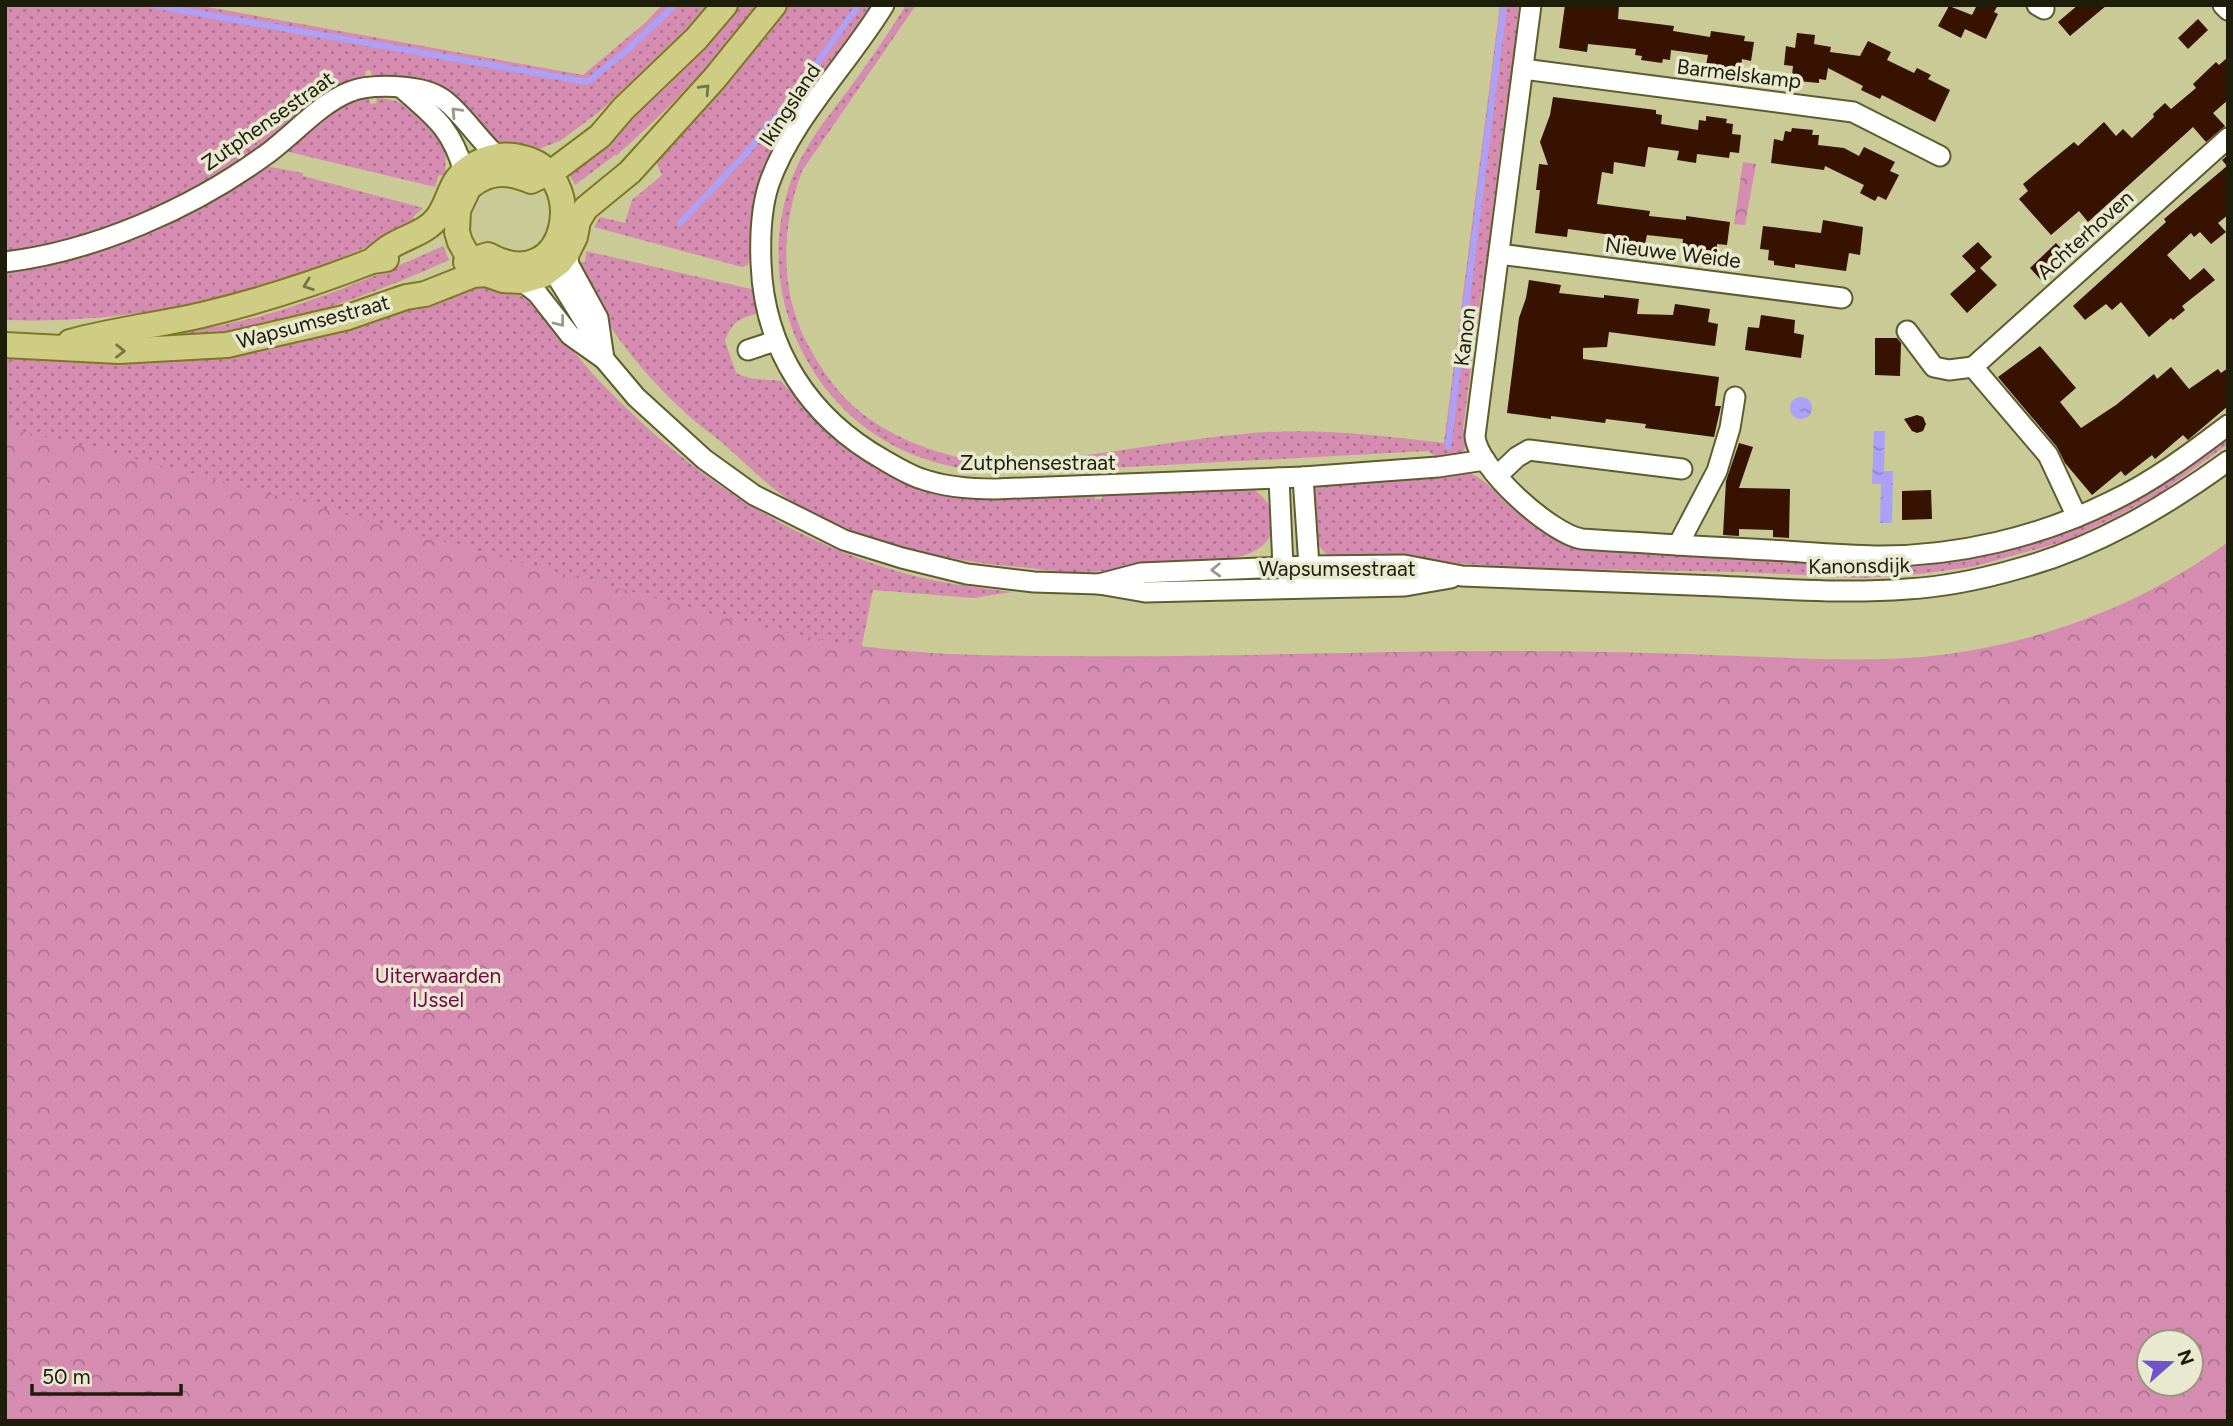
<svg xmlns="http://www.w3.org/2000/svg" width="2233" height="1426" font-family="Figtree,sans-serif">
  <defs>
    <pattern id="grass-dots" width="8" height="8" patternUnits="userSpaceOnUse" patternTransform="scale(1.75)"><rect width="8" height="8" fill="#d68cb1"/><path d="M2 2h.1M6 6h.1" fill="none" stroke="#ad728e" stroke-width="1.8" stroke-linecap="round"/></pattern>
    <pattern id="park-crowns" width="20" height="18" patternUnits="userSpaceOnUse" patternTransform="scale(1.75)"><rect width="20" height="18" fill="#d68cb1"/><path d="M2 6a3 3 0 1 1 6 0M12 15a3 3 0 1 1 6 0" fill="none" stroke="#ad728e"/></pattern>
    <pattern id="water-ripples" width="26" height="14" patternUnits="userSpaceOnUse" patternTransform="scale(1.75)"><rect width="26" height="14" fill="#aca1f8"/><path d="M2 4q2-2 4 0t4 0M15 11q2-2 4 0t4 0" fill="none" stroke="#8b83c7"/></pattern>
  </defs>
  <rect width="100%" height="100%" fill="#c9ca96"/>
  <g fill="url(#grass-dots)">
    <path d="M5,5H196L583,75L646,22L662,5H712L676,43L599,112L560,141L539,149L527,150L506,146L489,137L419,81L404,77L372,75L370,70L365,71L366,77C327,89 312,106 281,131C263,145 244,158 225,171C159,215 82,239 5,253Z"/>
    <path d="M742,5H759C715,61 668,110 616,156L615,155L575,185L568,171L665,88Z"/>
    <polygon points="789,5 877,5 798,116 753,258 749,258 748,265 742,267 594,227 600,217 625,223 632,200 662,175 655,159 724,89"/>
    <path d="M906,5H916L802,171C781,227 779,291 808,345C819,365 831,384 848,401C889,442 960,464 1017,465C1038,465 1060,459 1080,456C1135,449 1189,439 1243,434C1310,427 1377,435 1444,443L1500,5H1519L1516,31L1520,38L1513,95L1507,99L1492,215L1497,221L1488,281L1482,286L1463,429L1468,437L1462,456L1441,460L1428,451L1016,473C984,473 953,469 922,458C809,418 750,289 792,178C805,144 828,117 849,89C869,62 888,34 906,5Z"/>
    <polygon points="369,97 370,104 377,103 376,97 396,101 418,112 443,140 446,153 445,176 439,175 435,187 285,151 341,105"/>
    <path d="M265,166L303,173V176L423,208L413,217L417,222C289,290 150,325 5,320V272L26,268Z"/>
    <path d="M443,246L449,260C368,297 281,328 193,337C166,340 139,340 112,342C162,336 212,329 261,316C324,298 383,273 443,246Z"/>
    <path d="M586,251L751,289L756,294L760,313C740,318 732,321 725,341L736,373C756,382 761,378 781,381L787,388L796,391L891,471L1094,493L1095,499H1102V493L1246,485C1283,503 1284,546 1241,556C1210,564 1178,565 1146,567C1124,569 1100,572 1077,572C1062,572 1045,570 1030,568C950,562 866,544 796,504C764,485 739,455 710,433C661,396 595,322 580,262L585,263Z"/>
    <path d="M476,284C497,287 515,290 533,302C552,325 571,349 591,372C682,471 795,548 927,579C955,585 984,588 1012,592L973,598L873,590L860,655L5,932V357H206L242,355L369,323Z"/>
    <path d="M2228,435V444L2162,492L2116,517L2066,541L1972,567L1919,574L1862,578L1742,572L1520,568L1417,560L1332,558C1308,543 1311,516 1308,491L1316,483L1469,473L1478,477L1554,536L1647,550L2007,546Z"/>
  </g>
  <g fill="url(#park-crowns)" fill-rule="evenodd">
    <polygon points="1743,162 1756,164 1745,225 1734,224"/>
    <path d="M5,428C206,472 403,533 602,584C679,604 757,629 835,642C911,655 987,656 1063,656C1208,658 1353,651 1498,651C1578,651 1658,653 1738,656C1809,658 1884,664 1955,653C2053,638 2148,601 2228,542V1421H5ZM2149,1342H2191V1384H2149Z"/>
  </g>
  <g fill="url(#water-ripples)">
    <circle cx="1801" cy="408" r="11"/>
    <polygon points="1874,431 1885,431 1884,471 1893,471 1892,523 1880,523 1881,484 1872,484"/>
  </g>
  <g fill="none" stroke-linecap="round" stroke-linejoin="round">
    <g stroke="#aca1f8" stroke-width="6">
      <polyline points="152,5 587,82 624,53 675,5"/>
      <polyline points="680,223 743,157 790,100 859,5"/>
      <polyline points="1448,447 1504,5"/>
    </g>
  </g>
  <g fill="#371200">
    <polygon points="1565,5 1619,5 1618,19 1674,26 1673,31 1710,37 1711,31 1745,36 1744,41 1754,42 1751,61 1742,59 1741,69 1734,68 1733,72 1713,70 1713,65 1706,65 1708,55 1671,50 1670,60 1663,59 1662,63 1641,60 1642,56 1635,55 1636,49 1588,44 1587,52 1559,48"/>
    <polygon points="1977,5 1998,5 1994,12 1998,14 1986,39 1965,29 1961,38 1938,26 1949,6 1972,15"/>
    <polygon points="2078,5 2107,5 2070,36 2058,22"/>
    <polygon points="2198,19 2208,30 2188,49 2178,38"/>
    <polygon points="1797,33 1815,35 1814,44 1831,47 1830,52 1860,56 1868,41 1891,52 1887,60 1914,73 1917,68 1931,75 1928,79 1950,90 1935,122 1882,95 1880,99 1861,90 1863,86 1828,68 1826,80 1819,79 1819,83 1798,81 1799,76 1792,76 1793,66 1784,65 1786,46 1795,48"/>
    <polygon points="2228,57 2228,100 2213,113 2225,126 2206,142 2193,127 2088,222 2079,211 2051,235 2019,199 2028,191 2023,184 2074,142 2078,146 2104,122 2116,136 2123,129 2132,138 2154,117 2153,114 2165,103 2171,109 2196,88 2193,84 2216,62 2219,65"/>
    <polygon points="1553,97 1656,110 1656,114 1662,115 1661,124 1698,130 1699,120 1706,121 1706,116 1727,119 1726,123 1733,124 1732,134 1741,135 1739,153 1730,152 1729,158 1697,154 1696,163 1677,160 1679,151 1648,147 1645,167 1614,162 1613,174 1602,172 1597,204 1650,211 1649,216 1686,220 1686,216 1730,222 1727,245 1717,244 1717,254 1682,249 1683,239 1647,235 1645,244 1639,243 1638,247 1617,245 1618,241 1611,240 1612,235 1568,229 1567,237 1535,233 1540,190 1536,190 1539,164 1548,165 1540,142 1550,115"/>
    <polygon points="1792,128 1813,130 1812,135 1819,135 1818,145 1844,148 1859,156 1864,147 1895,162 1890,171 1899,175 1886,200 1878,196 1875,201 1860,193 1864,185 1825,166 1824,170 1771,163 1774,139 1783,141 1785,131 1791,132"/>
    <polygon points="2228,155 2228,215 2218,223 2226,232 2211,244 2200,232 2194,237 2191,233 2167,255 2190,280 2204,268 2215,280 2182,306 2185,310 2173,320 2171,318 2149,337 2121,302 2112,310 2106,304 2085,320 2073,306 2166,222 2164,219 2227,166 2222,160"/>
    <polygon points="1823,220 1863,227 1860,255 1849,253 1846,271 1795,264 1795,268 1774,265 1774,261 1768,260 1769,250 1760,249 1763,226 1821,233"/>
    <polygon points="1978,242 1992,257 1980,268 1997,285 1967,313 1950,294 1976,271 1962,256"/>
    <polygon points="2056,243 2069,257 2042,281 2030,268"/>
    <polygon points="1529,280 1561,285 1559,293 1604,298 1604,295 1639,299 1637,314 1673,315 1675,304 1710,309 1708,322 1718,324 1715,346 1609,332 1607,347 1583,348 1583,359 1719,377 1715,406 1721,406 1714,437 1645,428 1646,424 1606,419 1605,423 1551,416 1551,419 1507,413 1519,318 1526,298"/>
    <polygon points="1761,315 1795,320 1794,333 1804,335 1801,358 1745,350 1748,327 1759,328"/>
    <polygon points="1875,338 1897,338 1901,343 1900,376 1875,375"/>
    <polygon points="2040,346 2076,388 2060,402 2081,428 2116,405 2154,374 2157,379 2171,367 2189,389 2218,369 2221,373 2228,368 2228,406 2188,440 2183,435 2155,459 2152,455 2125,476 2121,471 2092,495 2065,463 2057,447 1998,377"/>
    <polygon points="1917,415 1923,417 1926,424 1923,431 1917,433 1912,431 1904,419"/>
    <polygon points="1739,443 1753,447 1739,488 1790,489 1789,538 1773,537 1773,530 1739,529 1739,536 1723,535 1726,481"/>
    <polygon points="1931,490 1932,519 1902,520 1902,491"/>
  </g>
  <g fill="none" stroke-linecap="round" stroke-linejoin="round">
    <defs>
      <g id="minor">
        <path d="M884,5C849,63 791,120 769,184C761,208 760,237 761,263C764,349 809,418 884,460C896,467 909,475 922,479C945,487 971,489 995,489L1303,477L1438,467L1485,460"/>
        <path d="M1531,5L1475,436C1477,468 1551,534 1582,539C1644,543 1707,547 1769,550C1804,552 1840,555 1875,556C1956,557 2040,537 2112,501C2154,481 2191,453 2228,425"/>
        <polyline points="2037,5 2044,9"/>
        <polyline points="2223,5 2228,10"/>
        <polyline points="1523,69 1853,112 1940,156"/>
        <path d="M403,89C435,117 452,129 464,172"/>
        <polyline points="567,253 569,265 598,318 604,359"/>
        <polyline points="1499,254 1842,298"/>
        <path d="M5,262C95,251 191,209 264,156C291,137 319,104 349,92C370,83 418,85 438,96C457,106 479,140 497,156"/>
        <polyline points="552,269 591,332"/>
        <polyline points="522,281 537,293 570,335 604,359 636,397 704,459 754,495 844,540 902,558 967,574 1034,582 1099,584 1145,592 1405,586 1451,578"/>
        <polyline points="1907,331 1934,367 1949,370 1973,367"/>
        <polyline points="748,350 775,341"/>
        <polyline points="1498,475 1517,457 1529,450 1682,469"/>
        <polyline points="1303,477 1309,566 1304,576"/>
        <polyline points="1279,478 1283,567 1289,577"/>
        <polyline points="2077,517 2048,455 1973,367 2228,138"/>
        <polyline points="1678,545 1717,471 1730,428 1735,397"/>
        <path d="M1099,584L1141,573L1309,566L1404,565L1462,576C1547,579 1632,583 1717,586C1780,589 1844,594 1907,589C1944,587 1982,579 2017,569C2095,548 2163,508 2228,461"/>
      </g>
      <g id="major">
        <polyline points="464,172 467,191 458,210 457,232 460,242 470,260 486,274 503,280 522,281 543,275 560,262 567,253 575,237 578,221 586,208 630,172 715,78 774,5"/>
        <path d="M472,185C491,170 510,172 531,181L556,169L600,136L623,109L696,39L725,5"/>
        <path d="M372,261C378,256 385,249 393,245C408,236 427,232 438,217C453,196 447,179 477,163C490,156 505,154 519,157C591,169 570,300 488,255L466,262"/>
        <path d="M70,342C113,330 158,325 202,315C260,301 316,283 372,261L386,259"/>
        <polyline points="5,345 119,351 227,345 348,317 406,297 425,294 473,275 486,274"/>
      </g>
    </defs>
    <use href="#minor" stroke="#5d5d2d" stroke-width="23"/>
    <use href="#major" stroke="#7b7a22" stroke-width="28"/>
    <use href="#minor" stroke="#fff" stroke-width="19"/>
    <use href="#major" stroke="#cecd83" stroke-width="24"/>
  </g>
  <defs><path id="oneway-chevron" d="M-2-3.5L2.5 0L-2 3.5" fill="none" stroke-width="1.6" stroke-linecap="round" stroke-linejoin="round" transform="scale(1.75)"/></defs>
  <g stroke="#767546">
    <use href="#oneway-chevron" transform="translate(705 89) rotate(-47)"/>
    <use href="#oneway-chevron" transform="translate(308 285) rotate(160)"/>
    <use href="#oneway-chevron" transform="translate(120 351) rotate(1)"/>
  </g>
  <g stroke="#999990">
    <use href="#oneway-chevron" transform="translate(456 112) rotate(-134)"/>
    <use href="#oneway-chevron" transform="translate(560 322) rotate(52)"/>
    <use href="#oneway-chevron" transform="translate(1216 570) rotate(178)"/>
  </g>
  <g text-anchor="middle" stroke-width="7" stroke-linejoin="round" paint-order="stroke">
    <g font-size="21" fill="#1d1d09" stroke="#e8e9cf">
      <text transform="translate(1739 74) rotate(7)" y="7">Barmelskamp</text>
      <text transform="translate(790 105) rotate(-57)" y="7">Ikingsland</text>
      <text transform="translate(268 121) rotate(-35)" y="7">Zutphensestraat</text>
      <text transform="translate(2085 235) rotate(-42)" y="7">Achterhoven</text>
      <text transform="translate(1673 253) rotate(7)" y="7">Nieuwe Weide</text>
      <text transform="translate(313 322) rotate(-15)" y="7">Wapsumsestraat</text>
      <text transform="translate(1465 337) rotate(-83)" y="7">Kanon</text>
      <text x="1038" y="470">Zutphensestraat</text>
      <text transform="translate(1859 566) rotate(-1)" y="7">Kanonsdijk</text>
      <text x="1337" y="576">Wapsumsestraat</text>
    </g>
    <g font-size="21" fill="#71054a" stroke="#e8e9cf">
      <text x="438" y="983">Uiterwaarden<tspan x="438" dy="24">IJssel</tspan></text>
    </g>
  </g>
  <rect width="2233" height="1426" fill="none" stroke="#1d1d09" stroke-width="14"/>
  <g transform="translate(2170 1363) rotate(70)"><circle r="33" fill="#e8e9cf" stroke="#979780" stroke-width="2"/>
  <path d="M0-5L12 26L0 18L-12 26Z" fill="#6e53cd"/>
  <text y="-10" font-size="19" font-weight="bold" text-anchor="middle" fill="#1d1d09">N</text>
  </g>
  <path d="M32 1384v10h149v-10" fill="none" stroke="#1d1d09" stroke-width="3.5"/>
  <text x="42" y="1384" font-size="21" fill="#1d1d09" stroke="#e8e9cf" stroke-width="5" paint-order="stroke">50 m</text>
</svg>
